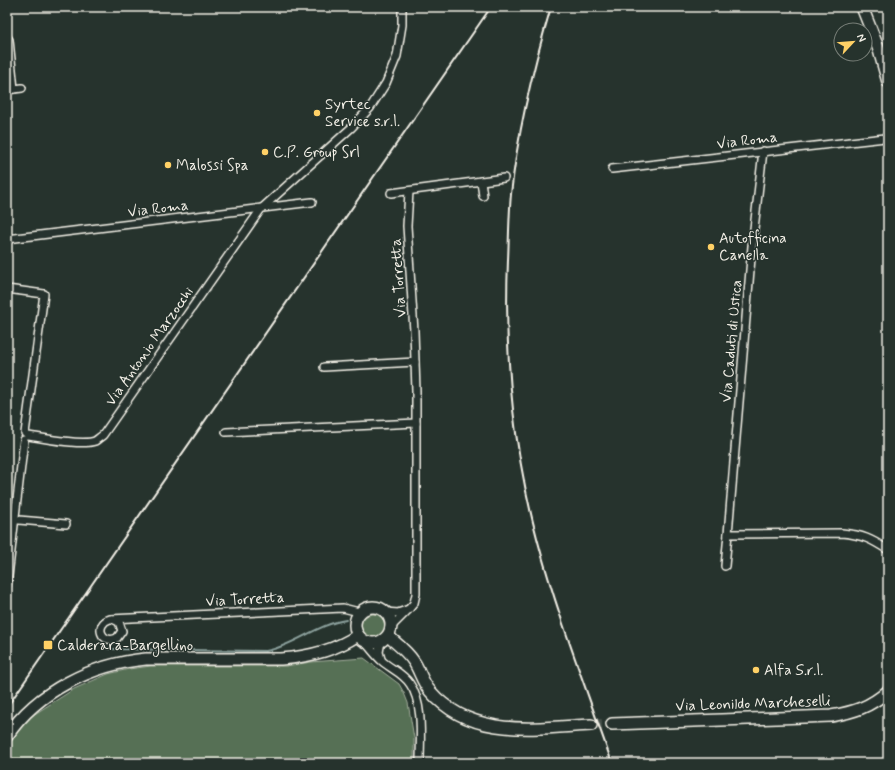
<svg xmlns="http://www.w3.org/2000/svg" width="895" height="770" font-family="Mynerve,sans-serif">
  <rect width="100%" height="100%" fill="#26332d"/>
  <filter id="ink" filterUnits="userSpaceOnUse"><feTurbulence type="fractalNoise" baseFrequency=".025" numOctaves="2"/><feDisplacementMap in="SourceGraphic" scale="8" xChannelSelector="R" yChannelSelector="G"/><feConvolveMatrix kernelMatrix="1 2 1 2 8 2 1 2 1" color-interpolation-filters="sRGB"/></filter>
  <g filter="url(#ink)">
    <g fill="#566f55" stroke="#a5b09e">
      <circle cx="373" cy="626" r="12"/>
      <polygon points="364,658 399,684 404,693 408,703 414,738 414,763 7,763 7,745 30,717 74,689 108,674 129,669 151,666 286,666 311,662"/>
    </g>
    <g fill="none" stroke-linecap="round" stroke-linejoin="round">
      <path stroke="#8ca19d" stroke-width="2" d="M108,649L266,651C294,646 317,624 346,620"/>
      <polyline stroke="#455049" stroke-width="11" stroke-dasharray="11 5.5" stroke-linecap="butt" points="591,725 612,724"/>
      <defs>
        <g id="street">
          <polyline points="7,37 9,40 14,89"/>
          <polyline points="7,90 22,88"/>
          <path d="M763,151L752,246L728,534L842,533C863,535 871,539 888,550"/>
          <polyline points="612,169 885,138"/>
          <polyline points="481,181 483,196"/>
          <polyline points="391,193 504,178"/>
          <polyline points="7,239 312,202"/>
          <polyline points="7,289 44,294 25,433"/>
          <polyline points="324,367 415,362"/>
          <polyline points="226,432 416,423"/>
          <path d="M28,436C44,438 81,446 95,441C98,439 100,437 103,435L261,209L351,128L370,108L386,83L397,56L402,25V7"/>
          <polyline points="7,519 66,524"/>
          <polyline points="725,566 728,534"/>
          <polyline points="7,585 24,440"/>
          <polyline points="409,609 414,603 416,594 416,391 414,331 407,226 409,191"/>
          <polyline points="385,612 398,613 409,609 391,627"/>
          <path d="M113,619L119,622L122,631L117,638C101,645 94,624 110,619L343,608L355,611L359,614"/>
          <path d="M363,640C370,647 375,655 382,661C391,669 403,673 410,684C424,704 420,740 420,763"/>
          <polyline points="381,659 379,652 381,641"/>
        </g>
        <g id="secondary">
          <polyline points="862,7 879,50 888,82"/>
          <circle cx="373" cy="625" r="18"/>
          <path d="M388,636C397,644 407,651 414,662C420,671 422,682 430,691C471,739 535,728 591,725"/>
          <path d="M612,724L831,716C854,712 870,707 888,691"/>
          <path d="M7,736C37,691 93,664 146,659H281C307,657 336,650 358,635"/>
        </g>
      </defs>
      <use href="#street" stroke="#f4f1e8" stroke-width="10"/>
      <use href="#secondary" stroke="#f4f1e8" stroke-width="14"/>
      <use href="#street" stroke="#26332d" stroke-width="7"/>
      <use href="#secondary" stroke="#26332d" stroke-width="11"/>
      <g stroke="#f4f1e8" stroke-width="2">
        <path d="M551,7C533,68 518,130 511,194C509,215 509,238 508,260C504,353 513,447 537,538C557,614 586,688 612,763"/>
        <polyline points="7,707 491,7"/>
      </g>
    </g>
  </g>
  <g fill="#ffd166" stroke="#26332d" stroke-width="1.5">
    <circle cx="317" cy="113" r="4"/>
    <circle cx="265" cy="152" r="4"/>
    <circle cx="168" cy="165" r="4"/>
    <circle cx="711" cy="247" r="4"/>
    <rect x="43" y="640" width="10" height="10" rx="2"/>
    <circle cx="756" cy="670" r="4"/>
  </g>
  <g text-anchor="middle" stroke-width="3" stroke-linejoin="round" paint-order="stroke">
    <g font-size="15" fill="#f4f1e8" stroke="#26332d" text-anchor="start">
      <text x="325" y="109">Syrtec<tspan x="325" dy="17">Service s.r.l.</tspan></text>
      <text x="273" y="157">C.P. Group Srl</text>
      <text x="176" y="170">Malossi Spa</text>
      <text x="719" y="243">Autofficina<tspan x="719" dy="17">Canella</tspan></text>
      <text x="57" y="650">Calderara-Bargellino</text>
      <text x="764" y="675">Alfa S.r.l.</text>
    </g>
    <g font-size="15" fill="#f4f1e8" stroke="#26332d">
      <text transform="translate(747 140) rotate(-7)" y="5">Via Roma</text>
      <text transform="translate(158 208) rotate(-7)" y="5">Via Roma</text>
      <text transform="translate(398 278) rotate(-94)" y="5">Via Torretta</text>
      <text transform="translate(731 341) rotate(-85)" y="5">Via Caduti di Ustica</text>
      <text transform="translate(149 346) rotate(-55)" y="5">Via Antonio Marzocchi</text>
      <text transform="translate(245 599) rotate(-3)" y="5">Via Torretta</text>
      <text transform="translate(753 703) rotate(-2)" y="5">Via Leonildo Marcheselli</text>
    </g>
  </g>
  <rect width="895" height="770" fill="none" stroke="#26332d" stroke-width="24"/>
  <rect x="12" y="12" width="871" height="746" fill="none" stroke="#f4f1e8" stroke-width="1.5" filter="url(#ink)"/>
  <g transform="translate(853 42) rotate(64)"><circle r="19" fill="#26332d" stroke="#787f78"/>
  <path d="M0-3L7 15L0 10L-7 15Z" fill="#ffd166"/>
  <text y="-6" font-size="11" font-weight="bold" text-anchor="middle" fill="#f4f1e8">N</text>
  </g>
</svg>
